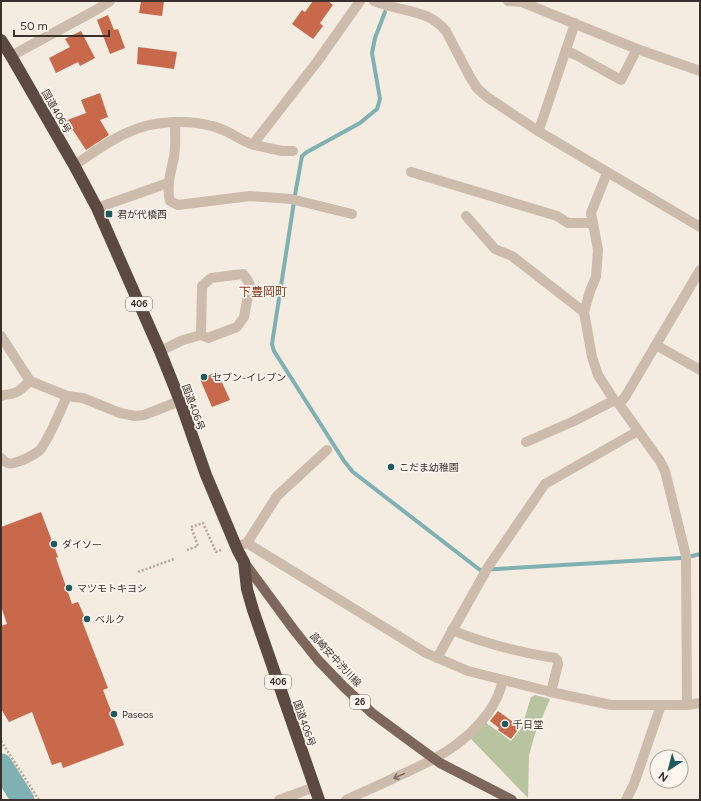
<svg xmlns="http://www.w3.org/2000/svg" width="701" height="801" font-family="Figtree,'Noto Sans JP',sans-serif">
  <rect width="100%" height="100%" fill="#f4ebe1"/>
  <polygon fill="#b8c4a0" points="535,695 550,699 535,734 529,755 528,798 471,739 485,722 511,741 522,727 531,697"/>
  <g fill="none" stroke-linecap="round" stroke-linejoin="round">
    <g stroke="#7fb0b2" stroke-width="4">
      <polyline points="295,195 302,156 307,152 360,123 377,109 380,99 372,53 375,38 385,12"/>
      <polyline points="294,202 272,344 274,351 344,461 353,472 480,570 681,558"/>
      <polyline points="692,556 700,554"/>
    </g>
    <polyline stroke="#7fb0b2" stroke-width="23" points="1,765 23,800"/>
  </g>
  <g fill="#c8694b">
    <polygon points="141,1 164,1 162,16 139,13"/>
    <polygon points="313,1 328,1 333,5 320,23 323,26 313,39 292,24 302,10 305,12"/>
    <polygon points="108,15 114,30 118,29 125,48 110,54 97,20"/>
    <polygon points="81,31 95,58 80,66 78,62 56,73 49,58 70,47 65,39"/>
    <polygon points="138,47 177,52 174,69 137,64"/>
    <polygon points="100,93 108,117 100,120 109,135 86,150 73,130 70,132 65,121 86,113 81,100"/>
    <polygon points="217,372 230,400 212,407 200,379"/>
    <polygon points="41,512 58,557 56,558 72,604 78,602 86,620 82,621 108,688 103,690 124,745 63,768 61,762 52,765 32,712 9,722 1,709 1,626 7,624 1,606 1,527"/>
    <polygon points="498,711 520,727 511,739 498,730 499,728 490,721"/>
  </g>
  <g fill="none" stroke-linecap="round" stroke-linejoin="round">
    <g stroke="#b9a596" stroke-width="2.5" stroke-dasharray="2 2" stroke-linecap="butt">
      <polyline points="187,550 198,546 191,527 203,523 216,552 223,549"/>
      <polyline points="138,572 174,559"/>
      <polyline points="1,741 39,800"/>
    </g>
    <g stroke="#cdbbac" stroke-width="10">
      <path d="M374,1C399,12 427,8 446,31L470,77L477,88L487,97L538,131L700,227"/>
      <polyline points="508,1 522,2 637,49 700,71"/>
      <polyline points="566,51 576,55 621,80 637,49"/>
      <polyline points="11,56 96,10 110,1"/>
      <path d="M175,122C175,134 176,146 174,157C171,172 166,186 170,201L178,205L250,196L291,199L352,214"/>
      <polyline points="538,131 542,121 575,23"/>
      <polyline points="254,145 282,151 293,151"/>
      <path d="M74,165C92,154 109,140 129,132C152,121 187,119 212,126C227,129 239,140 254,145L257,139L317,62L360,1"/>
      <polyline points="411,172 557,216 568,223 593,223"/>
      <polyline points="607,173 591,213 598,250 596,277 590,291 584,312 592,357 598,375 614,400 619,404 660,461 665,471 686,556 687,705"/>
      <polyline points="97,208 168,183"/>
      <polyline points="466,216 495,249 512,256 584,312"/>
      <polyline points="1,336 30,381 67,396 83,398 120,413 135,416 144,415 180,401"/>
      <polyline points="656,345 700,370"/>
      <polyline points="160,351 183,340 201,335 208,338 237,327 244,317 250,285 248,281 243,274 211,278 202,286 201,335"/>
      <path d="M1,396C5,394 10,395 14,393C20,392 25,385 30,381"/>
      <polyline points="619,404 625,397 700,270"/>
      <polyline points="526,442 574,421 609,403 614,400"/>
      <path d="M1,458C8,466 11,464 20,461C27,459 33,455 39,451C48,442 61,409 67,396"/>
      <polyline points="247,543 277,496 327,450"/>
      <polyline points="236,547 247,543 426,653 468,671 551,692 611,705 687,705 700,703"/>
      <path d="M452,630C485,644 519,652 555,658L557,660L558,664L551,692"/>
      <polyline points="437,658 488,567 545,484 638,431"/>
      <polyline points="279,800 315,787"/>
      <path d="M346,800C363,792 380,785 396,777C432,761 464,746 488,713C496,702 500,693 503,680"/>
      <polyline points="626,800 634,784 661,705"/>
    </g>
    <polyline stroke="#7d675c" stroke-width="10" points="244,562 294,630 318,660 344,687 372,713 403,736 440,763 512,800"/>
    <polyline stroke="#5c4a42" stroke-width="12" points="1,40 11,56 74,165 97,208 160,351 180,401 206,475 238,551 244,562 247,589 253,610 319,800"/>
  </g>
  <defs><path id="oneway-shaft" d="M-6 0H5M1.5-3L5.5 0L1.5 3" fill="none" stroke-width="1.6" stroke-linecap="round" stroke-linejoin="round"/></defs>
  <use stroke="#7d6f65" href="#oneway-shaft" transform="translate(399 776) rotate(156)"/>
  <g fill="#1f5a5e" stroke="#fbf5ee" stroke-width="1.5">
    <rect x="105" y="210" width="8" height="8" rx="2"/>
    <circle cx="204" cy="377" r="4"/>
    <circle cx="391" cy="467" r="4"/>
    <circle cx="54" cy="544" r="4"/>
    <circle cx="69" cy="588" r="4"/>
    <circle cx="87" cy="619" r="4"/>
    <circle cx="114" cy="714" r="4"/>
    <circle cx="505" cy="724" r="4"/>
  </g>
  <g text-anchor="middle" stroke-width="3.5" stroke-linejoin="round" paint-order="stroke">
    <g fill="#fbf5ee" stroke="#756b66" stroke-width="1">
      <rect x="126" y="297" width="26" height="14" rx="3"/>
      <rect x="265" y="675" width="26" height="14" rx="3"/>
      <rect x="350" y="695" width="20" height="14" rx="3"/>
    </g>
    <g font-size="9" font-weight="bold" fill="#3b302b">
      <text x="139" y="307">406</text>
      <text x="278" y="685">406</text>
      <text x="360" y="705">26</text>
    </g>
    <g font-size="10" fill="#3b302b" stroke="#fbf5ee">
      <text transform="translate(57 111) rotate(60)" y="4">国道406号</text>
      <text transform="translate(194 407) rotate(70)" y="4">国道406号</text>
      <text transform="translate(336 659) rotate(47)" y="4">高崎安中渋川線</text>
      <text transform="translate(305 723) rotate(71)" y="4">国道406号</text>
    </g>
    <g font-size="10" fill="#3b302b" stroke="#fbf5ee" text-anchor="start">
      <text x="117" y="218">君が代橋西</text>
      <text x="212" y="381">セブン-イレブン</text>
      <text x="399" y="471">こだま幼稚園</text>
      <text x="62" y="548">ダイソー</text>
      <text x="77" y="592">マツモトキヨシ</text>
      <text x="95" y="623">ベルク</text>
      <text x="122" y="718">Paseos</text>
      <text x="513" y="728">千日堂</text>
    </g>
    <g font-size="12" fill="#8c3b22" stroke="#fbf5ee">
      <text x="263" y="296">下豊岡町</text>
    </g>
  </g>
  <rect width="701" height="801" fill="none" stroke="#3b302b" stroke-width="4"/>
  <g transform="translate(669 769) rotate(216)"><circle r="19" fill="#fbf5ee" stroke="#aea6a0"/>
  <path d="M0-3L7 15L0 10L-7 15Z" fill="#1f5a5e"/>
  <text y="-6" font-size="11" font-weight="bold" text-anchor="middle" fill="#3b302b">N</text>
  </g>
  <path d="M14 30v6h95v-6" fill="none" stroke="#3b302b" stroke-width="2"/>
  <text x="20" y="30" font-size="12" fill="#3b302b" stroke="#fbf5ee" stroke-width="3" paint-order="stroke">50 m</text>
</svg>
